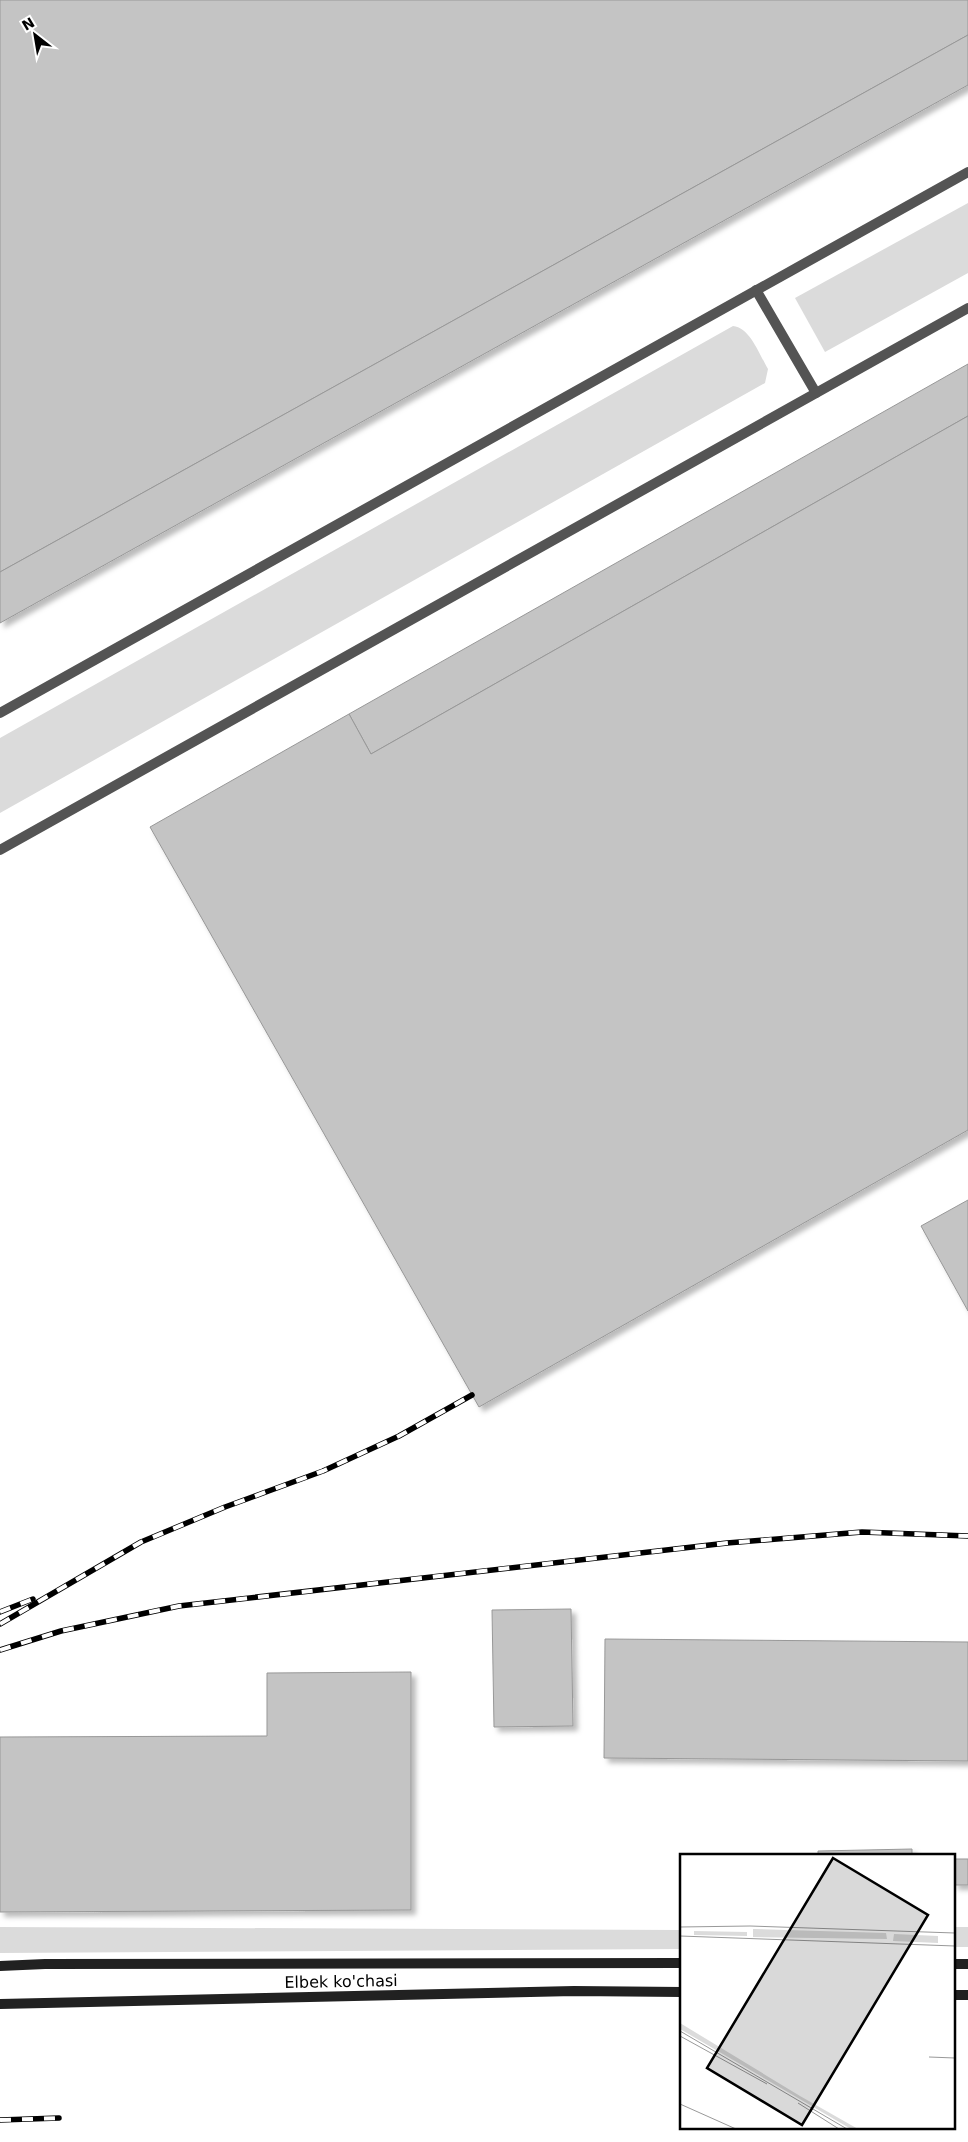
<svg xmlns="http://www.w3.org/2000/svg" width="968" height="2142" font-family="'DejaVu Sans',sans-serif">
  <defs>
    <filter id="shadow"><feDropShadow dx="4.5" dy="4.5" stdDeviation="2.5" flood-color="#0004"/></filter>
  </defs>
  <rect width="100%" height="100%" fill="#fff"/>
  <g fill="#dbdbdb">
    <polygon points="968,203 968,273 825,352 795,298"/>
    <path d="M733,326C750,327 760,356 768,369L765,383L0,813V738Z"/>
    <polygon points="0,1927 682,1930 682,1949 0,1953"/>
    <rect x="954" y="1927" width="14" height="20"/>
  </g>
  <g fill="#c4c4c4" stroke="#989898" filter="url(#shadow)">
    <polygon points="0,0 968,0 968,35 0,572"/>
    <polygon points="968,35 968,85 0,623 0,572"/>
    <polygon points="968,364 968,416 371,754 349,714"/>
    <polygon points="968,416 968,1130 479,1407 150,827 349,714 371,754"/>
    <polygon points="968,1200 968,1311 921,1226"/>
    <polygon points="571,1609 573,1726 494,1727 492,1610"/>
    <polygon points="605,1639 968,1642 968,1761 604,1758"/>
    <polygon points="411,1672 411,1910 0,1912 0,1737 267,1736 267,1673"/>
    <polygon points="912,1849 912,1856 818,1856 818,1851"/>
    <rect x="954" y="1859" width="14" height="26"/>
  </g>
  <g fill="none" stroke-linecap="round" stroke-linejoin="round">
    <g stroke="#545454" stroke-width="10">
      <polyline points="756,290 816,393"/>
      <polyline points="0,713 968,172"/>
      <polyline points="0,850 968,308"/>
    </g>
    <g stroke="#212121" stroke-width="10">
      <polyline points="954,1964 968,1964"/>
      <polyline points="0,1966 45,1964 682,1963"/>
      <polyline points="954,1995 968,1995"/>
      <polyline points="0,2004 574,1991 682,1992"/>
    </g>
    <defs>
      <g id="rail">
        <polyline points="0,1612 33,1599"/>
        <polyline points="0,1624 141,1542 225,1507 323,1471 399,1436 472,1395"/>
        <polyline points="0,1650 61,1631 179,1606 727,1543 862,1532 968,1536"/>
        <polyline points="0,2120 59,2118"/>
      </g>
    </defs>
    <use href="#rail" stroke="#000" stroke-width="5.5"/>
    <use href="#rail" stroke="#fff" stroke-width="4" stroke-dasharray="11" stroke-linecap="butt"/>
  </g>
  <g text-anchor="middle" stroke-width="5" stroke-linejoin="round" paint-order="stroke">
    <g font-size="16" fill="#000" stroke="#fff">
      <text transform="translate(341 1981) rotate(-1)" y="6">Elbek ko'chasi</text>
    </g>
  </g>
  <g transform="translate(680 1854)">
    <rect width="275" height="275" fill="#fff"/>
    <path d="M73,75L206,79L207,85L73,83ZM14,77L67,78V82L14,81ZM214,80L258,82V89L213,87ZM0,169L120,242L178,275H171L0,175Z" fill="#dbdbdb"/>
    <path fill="none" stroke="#999" stroke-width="1" d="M0,73L70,72L275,79M0,82L275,92M0,177L167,275M0,182L87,230M249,203L275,204M118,249L159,275M0,250L56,275"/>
    <path fill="#000" fill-opacity="0.15" stroke="#000" stroke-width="2.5" d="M153,4L248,61L122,271L27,214Z"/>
    <rect width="275" height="275" fill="none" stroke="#000" stroke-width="2.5"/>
  </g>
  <g transform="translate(35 35) rotate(329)" stroke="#ffffff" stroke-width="4" paint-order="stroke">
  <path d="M0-4L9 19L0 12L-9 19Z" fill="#000000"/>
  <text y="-8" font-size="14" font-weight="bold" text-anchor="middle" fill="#000000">N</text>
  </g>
</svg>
